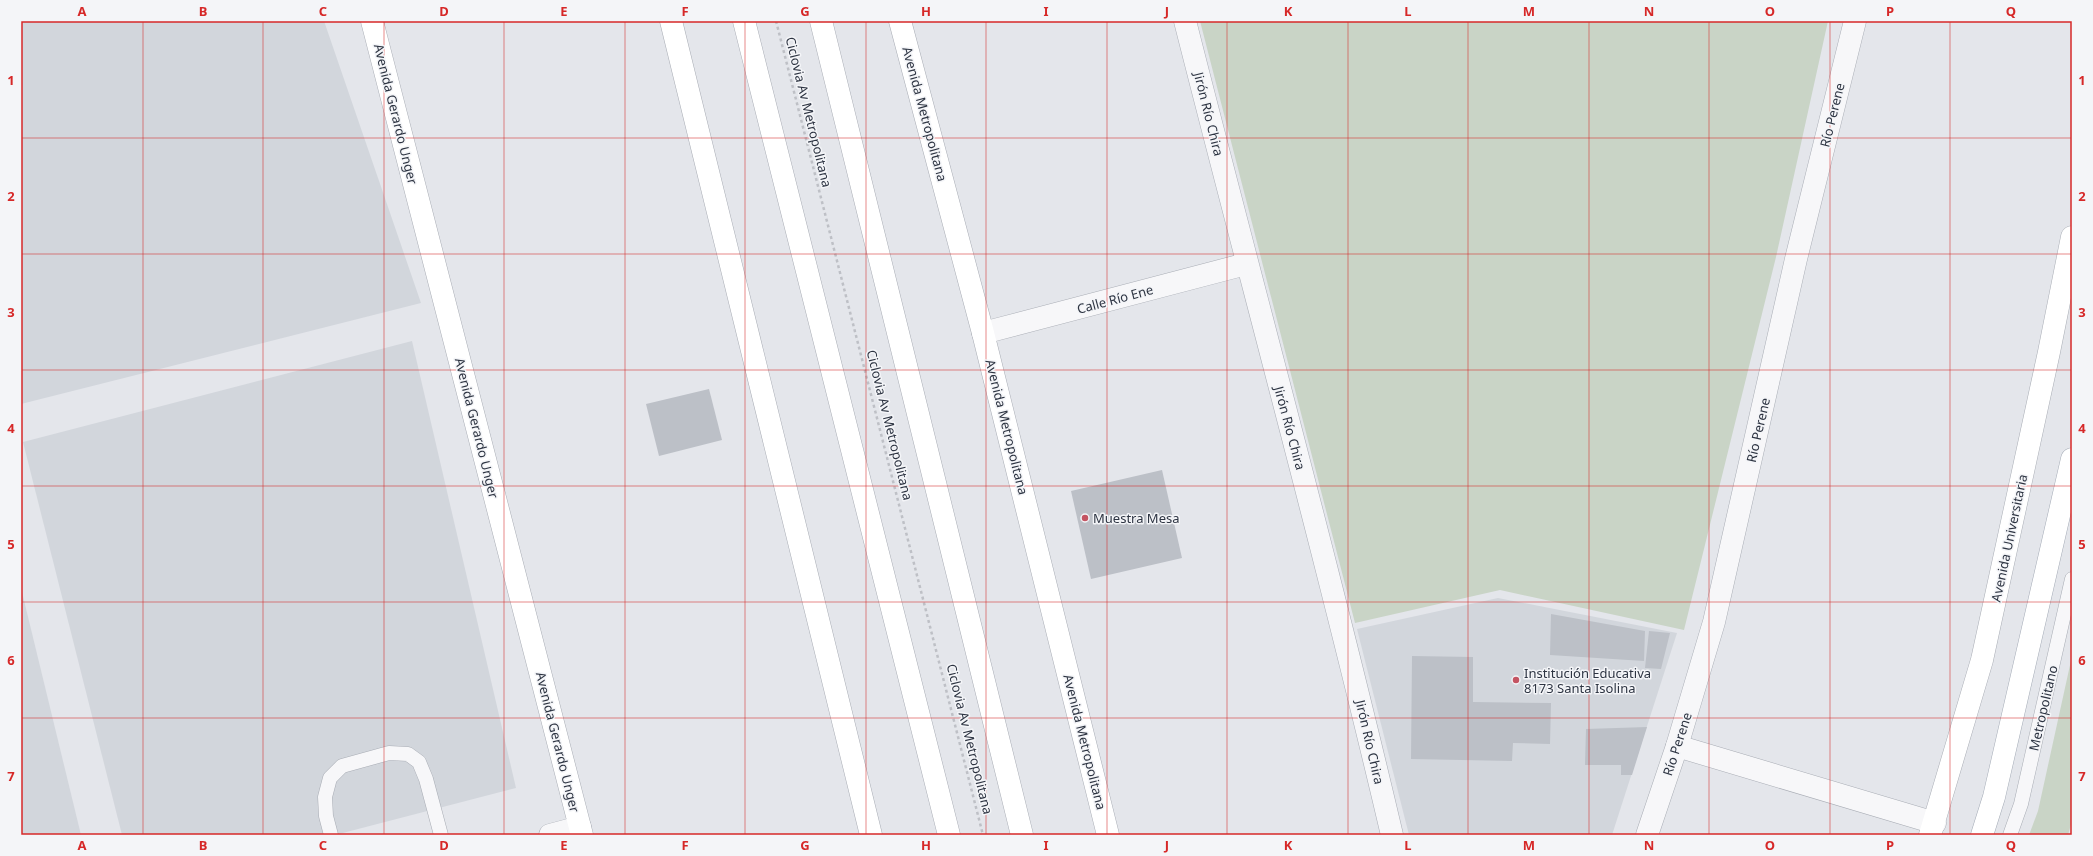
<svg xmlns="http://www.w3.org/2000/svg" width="2093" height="856" font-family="'Noto Sans',sans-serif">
  <rect width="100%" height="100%" fill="#e4e6eb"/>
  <g fill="#d2d6dc">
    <polygon points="21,21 324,21 421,303 21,404"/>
    <polygon points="412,341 516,788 335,835 122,835 23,442"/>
    <polygon points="21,588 81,835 21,835"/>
    <polygon points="1498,598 1677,633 1612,835 1409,835 1357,629"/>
  </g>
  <g fill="#c9d4c6">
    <polygon points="1200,21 1828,21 1776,257 1684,630 1500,590 1355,623"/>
    <polygon points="2072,656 2072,821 2068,835 2029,835 2038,811"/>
  </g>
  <g fill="#bcc0c7">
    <polygon points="709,389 722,440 659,456 646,404"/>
    <polygon points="1162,470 1182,558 1091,579 1071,491"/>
    <polygon points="1551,614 1645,631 1644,661 1550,655"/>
    <polygon points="1649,631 1670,633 1661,669 1645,668"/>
    <polygon points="1412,656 1473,657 1473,702 1551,703 1550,744 1513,743 1512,761 1411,759"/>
    <polygon points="1647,727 1632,775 1621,775 1621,765 1585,765 1586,729"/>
  </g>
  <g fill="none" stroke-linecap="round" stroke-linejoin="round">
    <defs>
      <g id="lane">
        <polyline points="331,835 326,816 325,797 330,778 342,766 389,753 408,754 419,762 426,779 441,835"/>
        <polyline points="2010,835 2021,804 2072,579"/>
      </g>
      <g id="street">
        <path d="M1185,21C1254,293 1328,563 1392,835"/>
        <polyline points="983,333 1246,264"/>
        <polyline points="1677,746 1935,823"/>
        <polyline points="550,835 580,827"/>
        <polyline points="1647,835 1677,746 1714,622 1796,259 1855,21"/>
      </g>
      <g id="secondary">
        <polyline points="372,21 582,835"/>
        <polyline points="671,21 871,835"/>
        <polyline points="744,21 949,835"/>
        <polyline points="821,21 1022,835"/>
        <polyline points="900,21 983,333 1108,835"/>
        <polyline points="1930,835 1982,660 2049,352 2072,237"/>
      </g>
      <polyline id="primary" points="1982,835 1994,797 2072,459"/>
    </defs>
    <use href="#lane" stroke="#a9adb5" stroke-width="15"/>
    <use href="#street" stroke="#a9adb5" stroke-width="23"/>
    <use href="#secondary" stroke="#a9adb5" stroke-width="23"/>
    <use href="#primary" stroke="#a4abb6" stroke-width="23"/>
    <polyline stroke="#bec0c6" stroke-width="2.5" stroke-dasharray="3 3" stroke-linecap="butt" points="776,21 983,835"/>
    <use href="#lane" stroke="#f7f7f9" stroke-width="14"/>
    <use href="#street" stroke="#f7f7f9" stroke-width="22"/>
    <use href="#secondary" stroke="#fff" stroke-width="22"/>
    <use href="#primary" stroke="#fff" stroke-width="22"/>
  </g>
  <path fill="none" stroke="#d62828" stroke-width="1" stroke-opacity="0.55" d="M143,21V835M263,21V835M384,21V835M504,21V835M625,21V835M745,21V835M866,21V835M986,21V835M1107,21V835M1227,21V835M1348,21V835M1468,21V835M1589,21V835M1709,21V835M1830,21V835M1950,21V835M21,138H2072M21,254H2072M21,370H2072M21,486H2072M21,602H2072M21,718H2072"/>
  <g fill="#c45462" stroke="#f4f5f8" stroke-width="1.5">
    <circle cx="1085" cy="518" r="4"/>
    <circle cx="1516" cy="680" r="4"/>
  </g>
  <g text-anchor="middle" stroke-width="3" stroke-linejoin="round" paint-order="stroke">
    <g font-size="13" fill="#2d3442" stroke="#f4f5f8">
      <text transform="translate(809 112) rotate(76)" y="5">Ciclovia Av Metropolitana</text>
      <text transform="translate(396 114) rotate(76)" y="5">Avenida Gerardo Unger</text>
      <text transform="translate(925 114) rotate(75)" y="5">Avenida Metropolitana</text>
      <text transform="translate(1209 114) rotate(76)" y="5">Jirón Río Chira</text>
      <text transform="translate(1832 115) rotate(-76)" y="5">Río Perene</text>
      <text transform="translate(1115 299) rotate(-15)" y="5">Calle Río Ene</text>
      <text transform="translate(890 425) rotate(76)" y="5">Ciclovia Av Metropolitana</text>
      <text transform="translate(1007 427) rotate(76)" y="5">Avenida Metropolitana</text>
      <text transform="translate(477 428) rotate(76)" y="5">Avenida Gerardo Unger</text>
      <text transform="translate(1290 428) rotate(75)" y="5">Jirón Río Chira</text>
      <text transform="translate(1758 430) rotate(-77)" y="5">Río Perene</text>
      <text transform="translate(2009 538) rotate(-78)" y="5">Avenida Universitaria</text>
      <text transform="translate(2043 708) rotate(-77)" y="5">Metropolitano</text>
      <text transform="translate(970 739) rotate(76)" y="5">Ciclovia Av Metropolitana</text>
      <text transform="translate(558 742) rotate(76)" y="5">Avenida Gerardo Unger</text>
      <text transform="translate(1085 742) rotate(76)" y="5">Avenida Metropolitana</text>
      <text transform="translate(1370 742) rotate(77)" y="5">Jirón Río Chira</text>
      <text transform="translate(1677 744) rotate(-72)" y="5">Río Perene</text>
    </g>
    <g font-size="13" fill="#2d3442" stroke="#f4f5f8" text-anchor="start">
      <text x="1093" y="523">Muestra Mesa</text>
      <text x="1524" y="678">Institución Educativa<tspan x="1524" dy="15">8173 Santa Isolina</tspan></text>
    </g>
  </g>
  <rect width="2093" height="856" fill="none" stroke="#f4f5f8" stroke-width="44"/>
  <rect x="22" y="22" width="2049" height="812" fill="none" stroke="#d62828" stroke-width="1.5"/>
  <g font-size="13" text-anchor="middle" font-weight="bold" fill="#d62828">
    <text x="82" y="16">A</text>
    <text x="203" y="16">B</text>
    <text x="323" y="16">C</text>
    <text x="444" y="16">D</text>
    <text x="564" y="16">E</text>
    <text x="685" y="16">F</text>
    <text x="805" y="16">G</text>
    <text x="926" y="16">H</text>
    <text x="1046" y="16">I</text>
    <text x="1167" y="16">J</text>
    <text x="1288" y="16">K</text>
    <text x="1408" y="16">L</text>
    <text x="1529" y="16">M</text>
    <text x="1649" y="16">N</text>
    <text x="1770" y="16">O</text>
    <text x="1890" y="16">P</text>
    <text x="2011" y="16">Q</text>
    <text x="11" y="85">1</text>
    <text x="2082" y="85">1</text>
    <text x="11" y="201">2</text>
    <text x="2082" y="201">2</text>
    <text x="11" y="317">3</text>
    <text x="2082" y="317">3</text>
    <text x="11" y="433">4</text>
    <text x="2082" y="433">4</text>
    <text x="11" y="549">5</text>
    <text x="2082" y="549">5</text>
    <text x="11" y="665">6</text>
    <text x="2082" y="665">6</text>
    <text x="11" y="781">7</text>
    <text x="2082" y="781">7</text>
    <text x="82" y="850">A</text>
    <text x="203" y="850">B</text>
    <text x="323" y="850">C</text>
    <text x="444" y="850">D</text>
    <text x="564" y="850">E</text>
    <text x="685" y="850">F</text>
    <text x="805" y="850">G</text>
    <text x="926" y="850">H</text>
    <text x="1046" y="850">I</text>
    <text x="1167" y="850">J</text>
    <text x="1288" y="850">K</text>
    <text x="1408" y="850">L</text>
    <text x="1529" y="850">M</text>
    <text x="1649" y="850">N</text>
    <text x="1770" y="850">O</text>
    <text x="1890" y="850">P</text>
    <text x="2011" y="850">Q</text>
  </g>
</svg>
